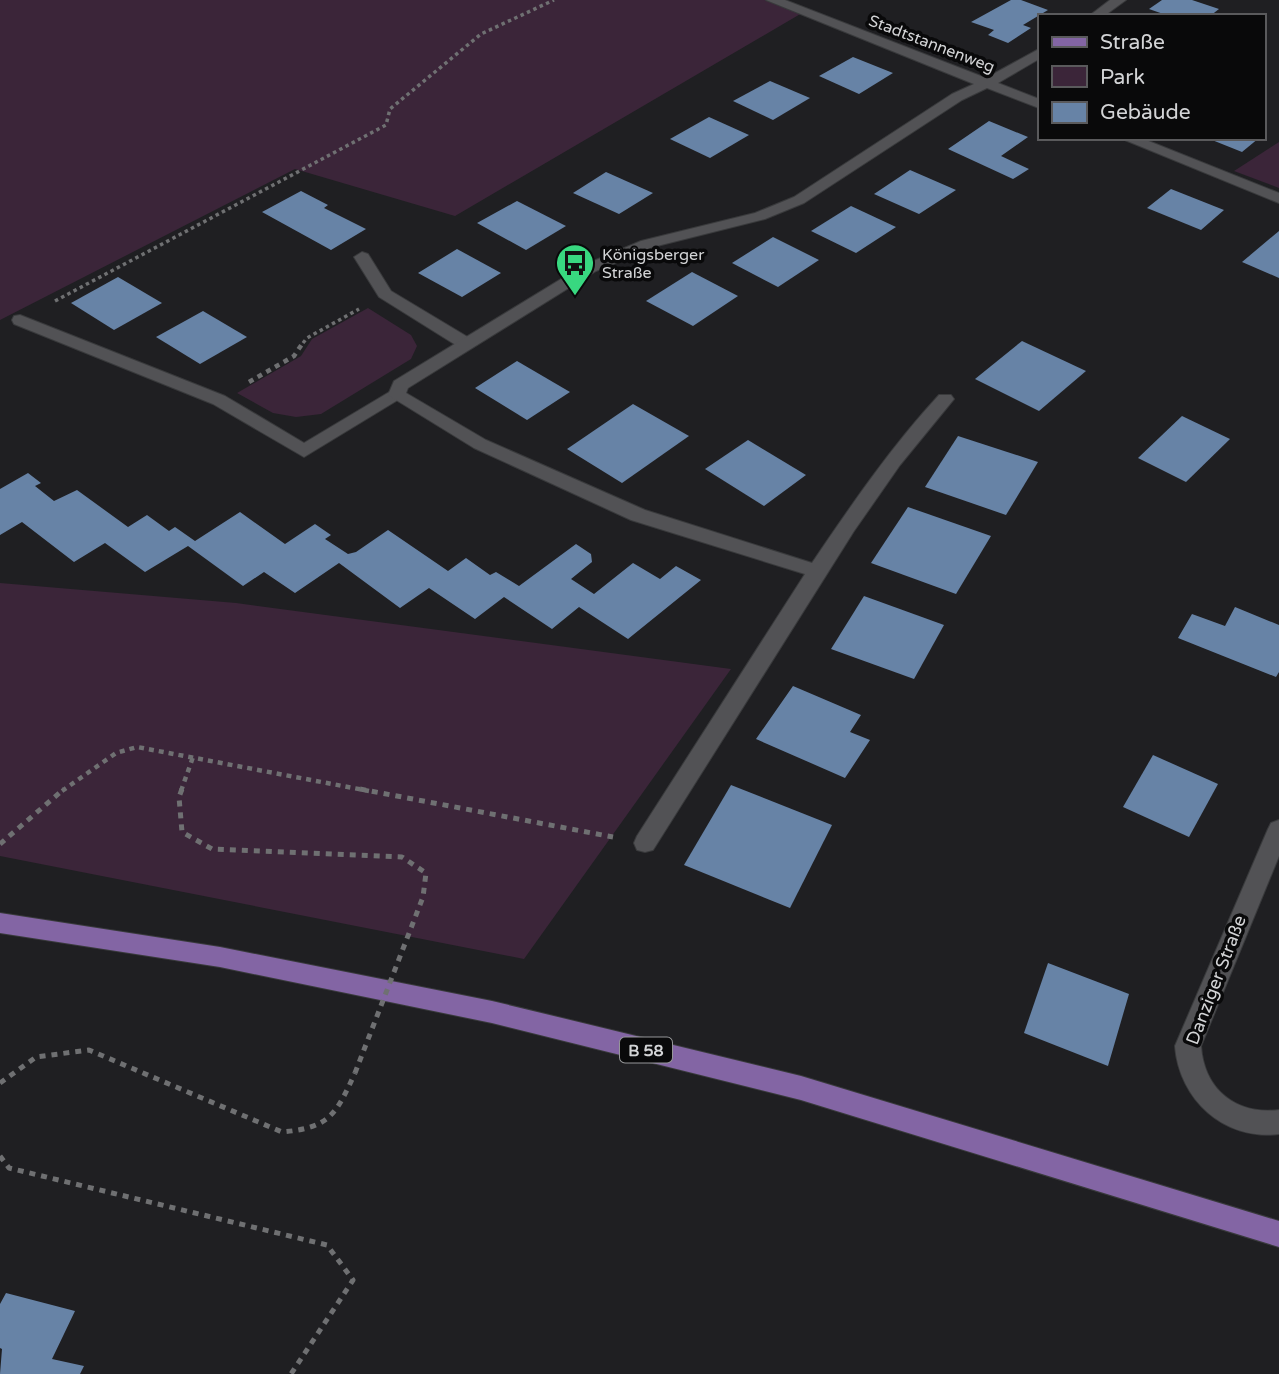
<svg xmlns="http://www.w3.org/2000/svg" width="1279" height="1374" font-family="'Varela Round',sans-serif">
  <rect width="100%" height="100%" fill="#1f1f22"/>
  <g fill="#3b2539">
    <polygon points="0,0 767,0 802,13 455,216 295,169 0,320"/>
    <polygon points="1279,142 1279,188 1234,171"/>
    <polygon points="368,308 411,335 417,346 411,359 321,414 296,417 273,413 237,393 301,356 312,339"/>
    <polygon points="0,583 236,603 731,669 524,959 0,856"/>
  </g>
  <g fill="#6783a6">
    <polygon points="1011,0 1021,0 1048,10 1023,25 1031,28 1008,43 988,35 994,30 971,22"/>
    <polygon points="1162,0 1192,0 1219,9 1210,16 1169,16 1149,9"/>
    <polygon points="853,57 893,73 859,94 819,76"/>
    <polygon points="770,81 810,98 773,120 733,101"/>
    <polygon points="709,117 749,135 710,158 670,139"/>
    <polygon points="989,121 1028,137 1001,156 1029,169 1013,179 948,149"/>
    <polygon points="1207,138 1259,138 1242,152"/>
    <polygon points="910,170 956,190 919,214 874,194"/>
    <polygon points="606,172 653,193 619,214 573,193"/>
    <polygon points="1171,189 1224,210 1201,230 1147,208"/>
    <polygon points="301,191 328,205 324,208 366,229 331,250 262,212"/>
    <polygon points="517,201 566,226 526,250 477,223"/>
    <polygon points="851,206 896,227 856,253 811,231"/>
    <polygon points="1279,231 1279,278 1242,262"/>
    <polygon points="773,237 819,260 778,287 732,263"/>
    <polygon points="457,249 501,273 462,297 418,273"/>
    <polygon points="692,272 738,296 693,326 646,301"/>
    <polygon points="118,277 162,303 114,330 71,303"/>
    <polygon points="203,311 247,337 200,364 156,337"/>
    <polygon points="1022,341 1086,371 1039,411 975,379"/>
    <polygon points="517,361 570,392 527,420 475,388"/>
    <polygon points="633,404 689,436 622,483 567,449"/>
    <polygon points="1182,416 1230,439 1186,482 1138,458"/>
    <polygon points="958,436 1038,462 1006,515 925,487"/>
    <polygon points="748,440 806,475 764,506 705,469"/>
    <polygon points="28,473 41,483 35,486 54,501 77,490 128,527 147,515 169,531 175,527 195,541 240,512 285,544 315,524 331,535 325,539 348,554 356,552 388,530 448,571 466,558 490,575 496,572 519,586 576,544 591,554 592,562 571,579 594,594 633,563 660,579 676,566 701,580 628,639 579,607 552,629 504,597 475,619 429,588 400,608 339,563 295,593 264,572 243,586 188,546 145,572 105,543 74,562 22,522 0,535 0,489"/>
    <polygon points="908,507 991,536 956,594 871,563"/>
    <polygon points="864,596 944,625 914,679 831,649"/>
    <polygon points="1235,607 1279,625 1279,672 1276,677 1178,638 1192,614 1225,626"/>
    <polygon points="793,686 861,715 850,732 870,740 845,778 756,739"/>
    <polygon points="1153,755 1218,784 1189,837 1123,807"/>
    <polygon points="731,785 832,825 790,908 684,865"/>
    <polygon points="1048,963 1129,994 1108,1066 1024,1033"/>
    <polygon points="6,1293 75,1311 52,1359 84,1366 80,1374 0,1374 2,1349 0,1348 0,1304"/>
  </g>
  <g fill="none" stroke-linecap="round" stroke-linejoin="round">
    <defs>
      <g id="service">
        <polygon points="362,252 368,254 391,291 471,339 473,343 471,347 459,347 379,297 354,257"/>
        <polygon points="20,315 225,396 304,443 391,391 397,390 406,395 304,457 213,404 14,324 12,320 14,316"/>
      </g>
      <g id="minor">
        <path d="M766,0H785L986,78L1039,49V59L998,83L1039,99V108L987,88L962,100L804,203L765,219L653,247L596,271L408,388L406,393L486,440L645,510L812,563C852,504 891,447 939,395H951L954,399L900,465L854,531L653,850L645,852L637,850L634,843L637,836L805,574L631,520L474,448L388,395L394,381L584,265L641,241L755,213L794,197L952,94L974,84Z"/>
        <polygon points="1110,0 1126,0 1104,16 1089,16"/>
        <polygon points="1120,138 1141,138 1279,193 1279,203"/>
        <path d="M1279,820V856L1201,1046C1204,1089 1235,1115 1279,1110V1134C1224,1141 1179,1099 1175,1046L1268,829L1271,823Z"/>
      </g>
      <polygon id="primary" points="0,913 220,947 492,1001 801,1076 1279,1221 1279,1247 801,1100 492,1023 220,967 0,933"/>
    </defs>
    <use href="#service" stroke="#393a3c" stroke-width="2"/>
    <use href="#minor" stroke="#393a3c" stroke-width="2"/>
    <use href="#primary" stroke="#393a3c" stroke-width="2"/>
    <g stroke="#6f7072" stroke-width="3.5" stroke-dasharray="3.5 3.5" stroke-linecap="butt">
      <polyline points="55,301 386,125 390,109 481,34 554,0"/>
      <polyline points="303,343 307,338 359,309"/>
    </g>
    <g stroke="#6f7072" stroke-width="4.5" stroke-dasharray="5 5" stroke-linecap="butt">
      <polyline points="249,382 294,356 304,341"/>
      <polyline points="62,791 116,753 137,747 369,791"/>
      <polyline points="181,791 193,757"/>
    </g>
    <g stroke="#6f7072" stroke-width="5" stroke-dasharray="6 6" stroke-linecap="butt">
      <polyline points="182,789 179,797 182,832 212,849 402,857 426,873 423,897"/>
      <polyline points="360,789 613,837"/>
      <polyline points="0,844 64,789"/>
      <path d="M0,1083L36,1057L89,1050L282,1132C330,1128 336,1114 355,1073"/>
      <polyline points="0,1156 9,1168 327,1245 353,1280 291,1374"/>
    </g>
    <use href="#service" fill="#525255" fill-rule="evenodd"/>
    <use href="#minor" fill="#525255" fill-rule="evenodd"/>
    <use href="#primary" fill="#8365a4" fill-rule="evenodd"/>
    <polyline stroke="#6f7072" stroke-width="5" stroke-dasharray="6 6" stroke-linecap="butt" points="355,1073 423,897"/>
  </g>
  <defs>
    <symbol id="bus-pin" viewBox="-11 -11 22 30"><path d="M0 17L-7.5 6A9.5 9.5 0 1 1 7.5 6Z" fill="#38d880" stroke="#09090a"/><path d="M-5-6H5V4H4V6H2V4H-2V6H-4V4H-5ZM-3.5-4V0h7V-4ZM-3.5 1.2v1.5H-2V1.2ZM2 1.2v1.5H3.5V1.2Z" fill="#111"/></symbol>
  </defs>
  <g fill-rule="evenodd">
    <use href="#bus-pin" x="553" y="241" width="44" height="60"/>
  </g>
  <g text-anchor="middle" stroke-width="7" stroke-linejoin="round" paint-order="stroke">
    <g font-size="16" fill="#d3d4d6" stroke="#09090a">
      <text transform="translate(932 43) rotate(21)" y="6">Stadtstannenweg</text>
    </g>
    <g font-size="16" fill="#d3d4d6" stroke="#09090a" text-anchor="start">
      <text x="602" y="260">Königsberger<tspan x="602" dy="18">Straße</tspan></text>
    </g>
    <rect fill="#09090a" stroke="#969799" stroke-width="2" x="620" y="1037.5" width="52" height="25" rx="5"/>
    <g font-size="16" font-weight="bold" fill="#d3d4d6">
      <text x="646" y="1056">B 58</text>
    </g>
    <g font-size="18" fill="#d3d4d6" stroke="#09090a">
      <text transform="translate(1216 980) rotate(-69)" y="6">Danziger Straße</text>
    </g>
  </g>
  <rect x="1038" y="14" width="228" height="126" fill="#09090a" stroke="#5a5a5c" stroke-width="2"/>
  <rect x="1052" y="37" width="35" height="10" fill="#8365a4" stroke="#5a5a5c" stroke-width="2"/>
  <text x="1100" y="49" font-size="21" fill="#d3d4d6">Straße</text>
  <rect x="1052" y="66" width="35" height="21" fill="#3b2539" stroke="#5a5a5c" stroke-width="2"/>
  <text x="1100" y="84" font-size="21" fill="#d3d4d6">Park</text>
  <rect x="1052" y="102" width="35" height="21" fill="#6783a6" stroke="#5a5a5c" stroke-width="2"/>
  <text x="1100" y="119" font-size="21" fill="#d3d4d6">Gebäude</text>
</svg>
